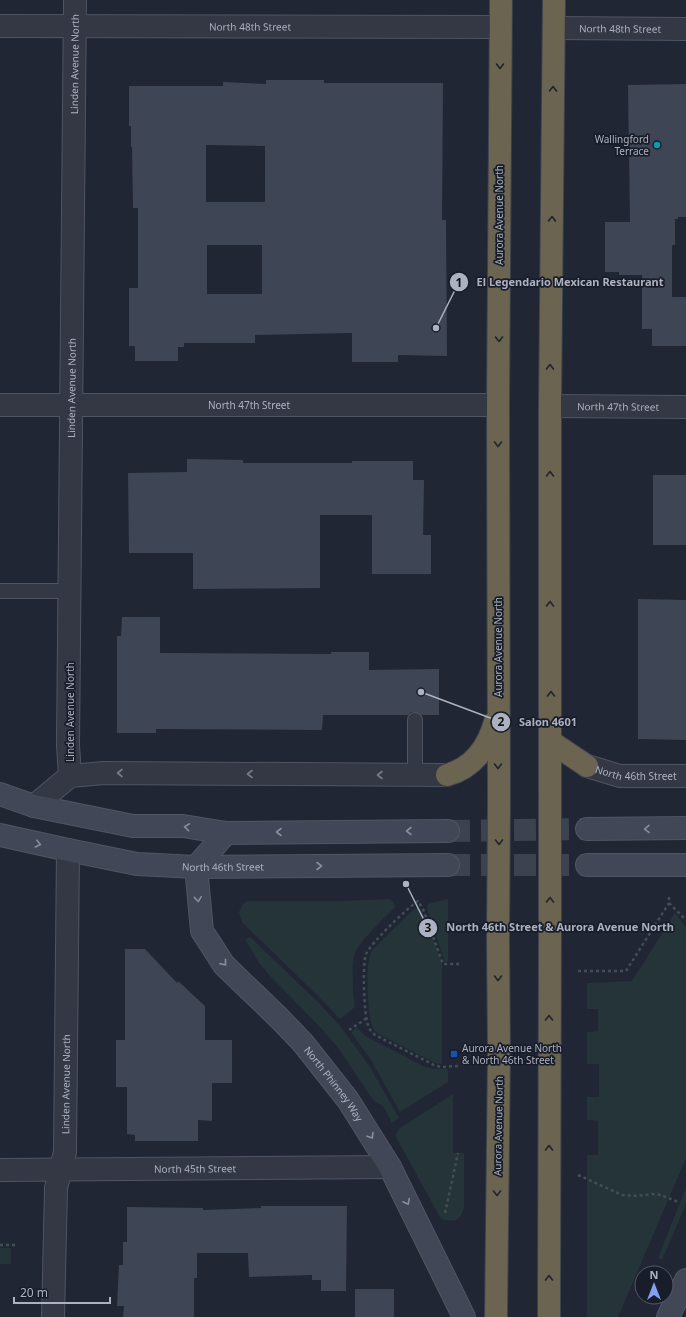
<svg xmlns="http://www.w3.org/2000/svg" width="686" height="1317" font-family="'Noto Sans',sans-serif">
  <rect width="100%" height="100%" fill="#202634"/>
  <g fill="#253438">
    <path d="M389,899L391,900L396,906C385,917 360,941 355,953C351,964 353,995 355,1007L340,1019L319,997L252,932L242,922L239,912L243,904L248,901H338Z"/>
    <polygon points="448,899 448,961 445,962 427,908 428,904"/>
    <path d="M417,908L421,909L442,962V1064L435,1063L377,1033C373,1030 372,1025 370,1019C368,1008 366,970 369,959C369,956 371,953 372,950L414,909Z"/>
    <polygon points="675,913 686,927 686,1158 618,1317 587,1317 587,1155 598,1155 598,1121 587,1120 587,1097 599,1097 599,1064 587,1064 587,1032 598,1031 598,1009 587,1009 587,983 632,981"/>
    <polygon points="250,937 319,1003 341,1027 370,1067 399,1118 392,1123 383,1106 376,1102 371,1097 339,1049 320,1027 271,977 259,963 245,939"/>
    <polygon points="357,1027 365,1036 425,1067 433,1069 448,1069 448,1082 400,1112 371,1060 351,1032"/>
    <path d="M453,1094V1153H464V1208C460,1222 454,1222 441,1219L396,1137V1134L400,1128Z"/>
    <polygon points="686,1188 686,1204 662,1260 658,1258"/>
    <rect x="0" y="1248" width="11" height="16"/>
  </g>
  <g fill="#3e4555" fill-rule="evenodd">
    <path d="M266,80H324V83H443L442,220H446L447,356L398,355V362H352V333L255,335V343H184V347H178V361H135V346H129V288H138V208H133L132,147H131V126H129V86H223V82L266,84ZM206,145L265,146V202H206ZM207,245H262V294H207Z"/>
    <polygon points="686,84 686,217 678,217 678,219 675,219 675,245 672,245 672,297 686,297 686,346 652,346 652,329 642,329 642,275 619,275 619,272 605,272 605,222 630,222 628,85"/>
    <polygon points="187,459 243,460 243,463 352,463 352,461 413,461 413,480 424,480 423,535 431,535 431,574 372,574 372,515 320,515 320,588 193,589 193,553 129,553 128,473 187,472"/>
    <rect x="653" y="475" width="33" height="70"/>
    <polygon points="638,599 686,600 686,740 638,739"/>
    <polygon points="122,617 160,617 160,653 331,654 331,652 369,652 369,670 439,669 439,715 422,715 415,712 411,712 408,715 323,715 322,730 156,729 156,733 117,733 117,636 121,636"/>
    <polygon points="125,949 145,949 177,983 178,981 205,1006 205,1040 232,1040 232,1083 212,1083 212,1121 198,1120 198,1141 135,1141 135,1135 127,1134 127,1087 116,1087 116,1040 125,1040"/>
    <polygon points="261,1206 347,1206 346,1291 321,1291 321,1280 312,1280 312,1275 249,1277 248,1253 197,1253 197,1278 194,1278 194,1317 123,1317 124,1306 117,1306 119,1265 123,1265 123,1242 127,1242 127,1207 203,1208 203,1210 261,1208"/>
    <rect x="355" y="1289" width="39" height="28"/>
  </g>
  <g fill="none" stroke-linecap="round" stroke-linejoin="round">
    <g stroke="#3c4250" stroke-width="22" stroke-dasharray="22 11" stroke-linecap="butt">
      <polyline points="448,831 587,829"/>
      <polyline points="448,865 587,865"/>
    </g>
    <defs>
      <g id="lane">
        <polyline points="0,591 70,591"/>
        <polyline points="415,775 415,720"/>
      </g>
      <g id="street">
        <path id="s1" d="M0,26L500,27"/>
        <path id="s2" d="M554,28L686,29"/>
        <path id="s3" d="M0,405H498"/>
        <path id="s4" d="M550,406L686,407"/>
        <path id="s5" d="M587,766L620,776H686"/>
        <path id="s6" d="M70,776L68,745L75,0"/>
        <polyline points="34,806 70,776 104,773 447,775"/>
        <path id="s7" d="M0,1170L390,1167"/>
        <path id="s8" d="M53,1317L56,1188L65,1152L68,850"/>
      </g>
      <g id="secondary">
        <polyline points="0,794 34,806 133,826 183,826 226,833 448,831"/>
        <polyline points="587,829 686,828"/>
        <path id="s9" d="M0,835L68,850L137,864L196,867L448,865"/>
        <polyline points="587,865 686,865"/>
        <path id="s10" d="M196,867L202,931L224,965L279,1018L303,1043L348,1100L390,1167L464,1317"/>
        <polyline points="196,867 226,833"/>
        <polyline points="668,1317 686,1280"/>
      </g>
      <g id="highway">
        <polyline points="551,742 587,766"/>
        <path d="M447,775C473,768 488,747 495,722"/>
        <polyline points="499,803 498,405 501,0"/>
        <polyline points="550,803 550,406 554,0"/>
        <polyline points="496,1317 499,1053 498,939"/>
        <polyline points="549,1317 550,939"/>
      </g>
    </defs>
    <use href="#lane" stroke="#515563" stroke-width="16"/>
    <use href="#street" stroke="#515563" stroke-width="24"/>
    <use href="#secondary" stroke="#515563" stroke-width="24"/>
    <use href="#highway" stroke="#3e424f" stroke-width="24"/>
    <g stroke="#414f54" stroke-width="2.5" stroke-dasharray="3 3" stroke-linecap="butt">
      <polyline points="669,897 669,903 686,920"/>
      <polyline points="578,971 626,971 669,903"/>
      <polyline points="349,1030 367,1018"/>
      <path d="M458,1066L441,1067L434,1065L375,1035C372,1032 369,1029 368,1025C364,1015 362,964 366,954C371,943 407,908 418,901L423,909L443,964H459"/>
      <polyline points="578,1175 622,1195 636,1196 652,1194 661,1195 678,1202"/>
      <polyline points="445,1213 458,1153"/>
      <polyline points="0,1245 15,1245"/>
    </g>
    <use href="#lane" stroke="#333844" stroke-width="14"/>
    <use href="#street" stroke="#333844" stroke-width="22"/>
    <use href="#secondary" stroke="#424757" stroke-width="22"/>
    <use href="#highway" stroke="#6a6451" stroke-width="22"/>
    <defs>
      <g id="highway-bridge">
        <polyline points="498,939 499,803"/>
        <polyline points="550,939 550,803"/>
      </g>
    </defs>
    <use href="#highway-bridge" stroke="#3e424f" stroke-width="24" stroke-linecap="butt"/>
    <use href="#highway-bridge" stroke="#6a6451" stroke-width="22"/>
  </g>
  <defs><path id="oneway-chevron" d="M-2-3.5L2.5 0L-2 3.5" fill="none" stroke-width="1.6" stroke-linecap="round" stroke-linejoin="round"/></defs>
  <g stroke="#21242d">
    <use href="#oneway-chevron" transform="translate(500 66) rotate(90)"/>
    <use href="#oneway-chevron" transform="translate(553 89) rotate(-89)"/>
    <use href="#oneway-chevron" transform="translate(552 219) rotate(-89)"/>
    <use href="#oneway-chevron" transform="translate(499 339) rotate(90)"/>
    <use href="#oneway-chevron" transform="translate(550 367) rotate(-89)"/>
    <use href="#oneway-chevron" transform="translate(498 444) rotate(90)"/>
    <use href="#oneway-chevron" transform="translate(550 474) rotate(-90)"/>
    <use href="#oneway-chevron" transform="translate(550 604) rotate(-90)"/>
    <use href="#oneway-chevron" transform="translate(551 694) rotate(-90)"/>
    <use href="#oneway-chevron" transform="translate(498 766) rotate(90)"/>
    <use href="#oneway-chevron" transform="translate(499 842) rotate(90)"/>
    <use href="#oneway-chevron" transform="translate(550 900) rotate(-90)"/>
    <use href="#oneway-chevron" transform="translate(498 978) rotate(90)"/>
    <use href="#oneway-chevron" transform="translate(549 1018) rotate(-90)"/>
    <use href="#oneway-chevron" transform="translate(549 1148) rotate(-90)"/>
    <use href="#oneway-chevron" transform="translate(497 1193) rotate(90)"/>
    <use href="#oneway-chevron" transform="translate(549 1278) rotate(-90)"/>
  </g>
  <g stroke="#767b89">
    <use href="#oneway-chevron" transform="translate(120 773) rotate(-180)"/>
    <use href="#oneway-chevron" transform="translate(250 774) rotate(-180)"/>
    <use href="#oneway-chevron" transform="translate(380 775) rotate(-180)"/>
  </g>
  <g stroke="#888d9d">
    <use href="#oneway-chevron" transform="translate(187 827) rotate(-172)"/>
    <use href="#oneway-chevron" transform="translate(647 829) rotate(179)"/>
    <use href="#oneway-chevron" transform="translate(409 831) rotate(180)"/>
    <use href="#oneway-chevron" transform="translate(279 832) rotate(180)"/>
    <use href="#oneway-chevron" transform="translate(38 844) rotate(13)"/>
    <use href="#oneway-chevron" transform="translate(319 866)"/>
    <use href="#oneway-chevron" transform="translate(198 899) rotate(84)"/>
    <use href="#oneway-chevron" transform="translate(224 963) rotate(51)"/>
    <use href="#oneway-chevron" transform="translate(371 1136) rotate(58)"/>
    <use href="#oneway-chevron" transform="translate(407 1202) rotate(63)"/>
  </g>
  <circle fill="#0f9aa8" stroke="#191d29" stroke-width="1.5" cx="657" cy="145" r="4"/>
  <rect fill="#1a4fb4" stroke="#191d29" stroke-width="1.5" x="450" y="1050" width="8" height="8" rx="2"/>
  <g text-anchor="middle" stroke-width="3.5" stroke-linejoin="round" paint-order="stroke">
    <g font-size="10" fill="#adb2c2" stroke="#191d29">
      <text dy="4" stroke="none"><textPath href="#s1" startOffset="250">North 48th Street</textPath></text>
      <text dy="4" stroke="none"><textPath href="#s2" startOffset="66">North 48th Street</textPath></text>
      <text dy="4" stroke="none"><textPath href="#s6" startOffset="712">Linden Avenue North</textPath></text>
      <text transform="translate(499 215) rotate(-90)" y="4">Aurora Avenue North</text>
      <text dy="4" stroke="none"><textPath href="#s6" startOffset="388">Linden Avenue North</textPath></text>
      <text dy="4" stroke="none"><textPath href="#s3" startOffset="249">North 47th Street</textPath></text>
      <text dy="4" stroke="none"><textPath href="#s4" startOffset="68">North 47th Street</textPath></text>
      <text transform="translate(498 647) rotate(-90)" y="4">Aurora Avenue North</text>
      <text transform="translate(70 712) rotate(-90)" y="4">Linden Avenue North</text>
      <text dy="4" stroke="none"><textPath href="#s5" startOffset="50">North 46th Street</textPath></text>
      <text dy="4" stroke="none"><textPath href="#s9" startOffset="226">North 46th Street</textPath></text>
      <text dy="4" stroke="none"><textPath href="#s8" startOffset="234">Linden Avenue North</textPath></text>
      <text dy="4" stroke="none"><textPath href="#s10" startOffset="267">North Phinney Way</textPath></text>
      <text transform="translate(498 1126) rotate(-89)" y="4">Aurora Avenue North</text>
      <text dy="4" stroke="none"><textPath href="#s7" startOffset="195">North 45th Street</textPath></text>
    </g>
    <g font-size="10" fill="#adb2c2" stroke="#191d29" text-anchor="end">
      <text x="649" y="143">Wallingford<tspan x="649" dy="12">Terrace</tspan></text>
      <text x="462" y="1052" text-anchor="start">Aurora Avenue North<tspan x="462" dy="12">&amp; North 46th Street</tspan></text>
    </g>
  </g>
  <path fill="none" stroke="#adb2c2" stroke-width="1.5" d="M436 328L459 282M421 692L501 722M406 884L428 928"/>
  <g fill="#adb2c2" stroke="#191d29" stroke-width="1.5">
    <circle cx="436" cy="328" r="4"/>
    <circle cx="421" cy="692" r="4"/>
    <circle cx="406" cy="884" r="4"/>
    <circle cx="459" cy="282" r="10"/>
    <circle cx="501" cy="722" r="10"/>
    <circle cx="428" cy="928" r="10"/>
  </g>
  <g font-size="12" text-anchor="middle" font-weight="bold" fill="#111">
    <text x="459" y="287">1</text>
    <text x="501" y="726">2</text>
    <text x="428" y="932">3</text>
  </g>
  <g font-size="11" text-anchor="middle" font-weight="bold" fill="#adb2c2" stroke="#191d29" stroke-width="3.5" stroke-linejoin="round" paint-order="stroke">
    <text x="570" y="286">El Legendario Mexican Restaurant</text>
    <text x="548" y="726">Salon 4601</text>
    <text x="560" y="931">North 46th Street &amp; Aurora Avenue North</text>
  </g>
  <g transform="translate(654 1285)"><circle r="19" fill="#191d29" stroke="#545966"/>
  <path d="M0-3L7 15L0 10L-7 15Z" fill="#849ff0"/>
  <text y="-6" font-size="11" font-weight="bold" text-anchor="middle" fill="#adb2c2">N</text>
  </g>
  <path d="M14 1297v6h96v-6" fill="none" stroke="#adb2c2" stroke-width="2"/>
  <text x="20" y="1297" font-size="12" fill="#adb2c2" stroke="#191d29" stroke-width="3" paint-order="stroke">20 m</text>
</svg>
